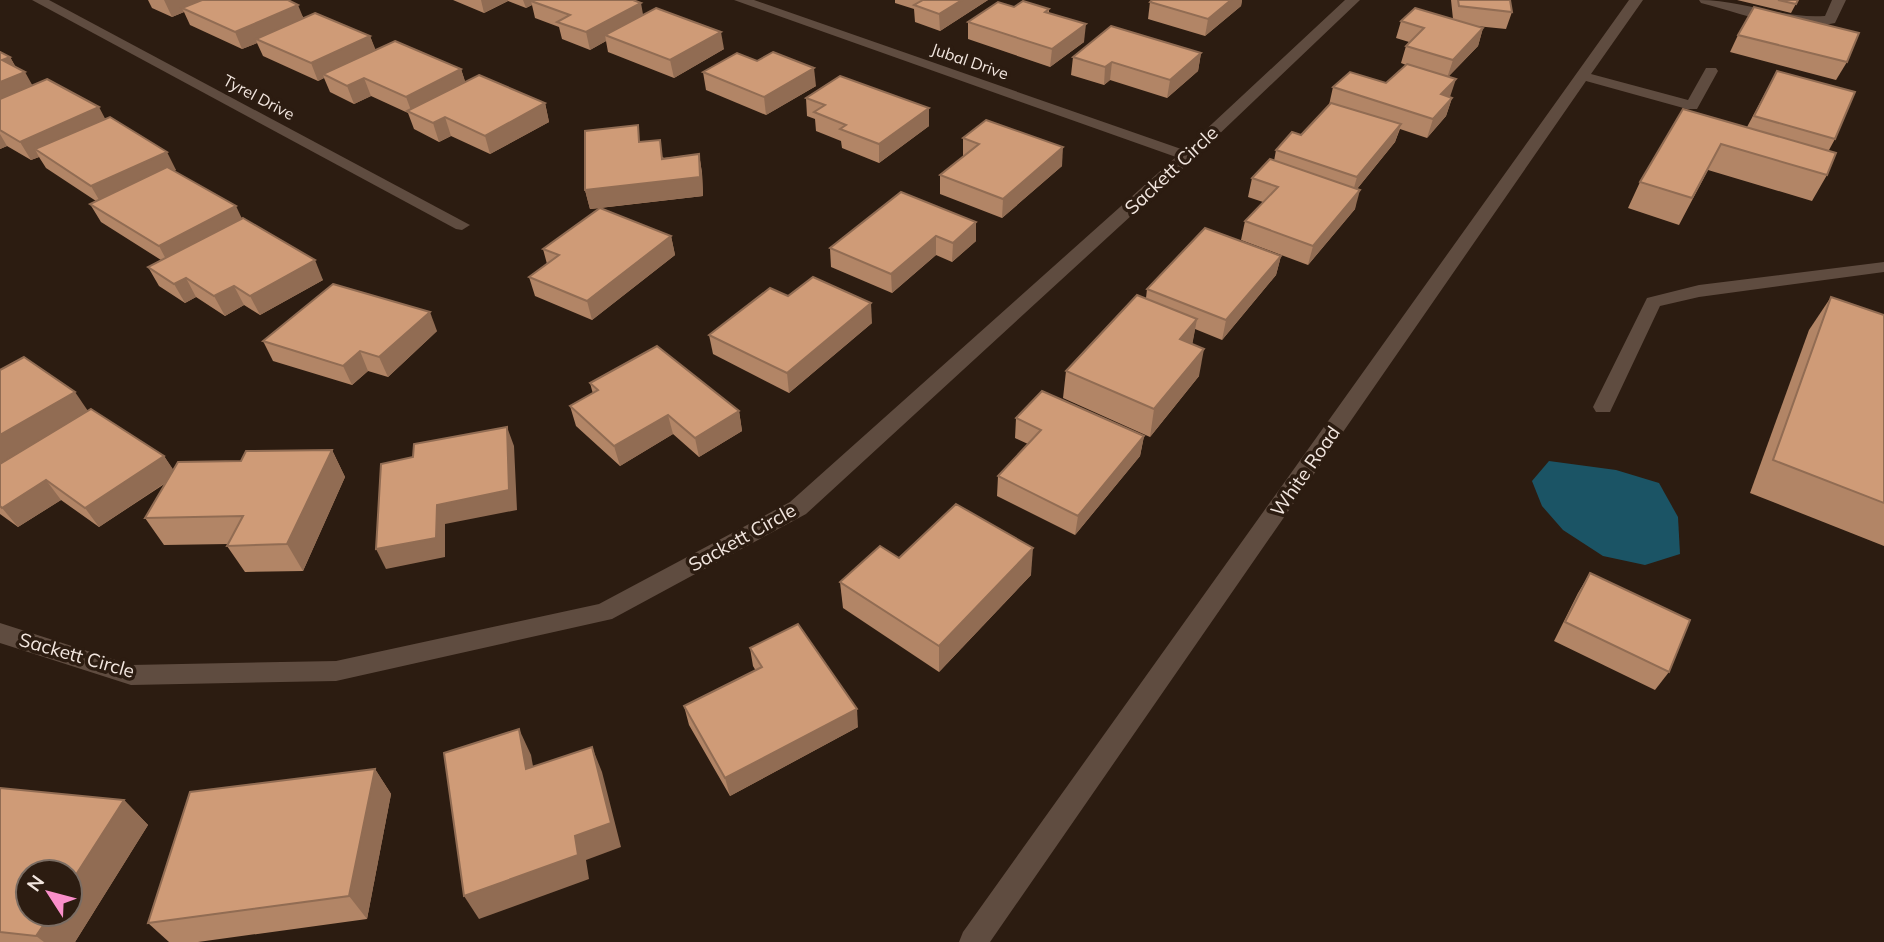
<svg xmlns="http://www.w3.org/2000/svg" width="1884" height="942" font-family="Mulish,sans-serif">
  <rect width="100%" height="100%" fill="#2c1c11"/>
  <polygon fill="#1b5465" points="1549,461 1616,470 1659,483 1678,517 1680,554 1645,565 1603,556 1563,530 1542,506 1532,481"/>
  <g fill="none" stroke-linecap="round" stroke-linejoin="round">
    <g fill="#5f4c40" fill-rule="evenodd">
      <polygon points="32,0 49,0 470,225 462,230 456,229"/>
      <polygon points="734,0 754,0 1184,150 1345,0 1360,0 1193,159 806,514 612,619 336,681 131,685 0,643 0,623 131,665 336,661 599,604 790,502 1176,157"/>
      <polygon points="1629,0 1643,0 1591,74 1688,100 1706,68 1716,68 1718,71 1697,109 1687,109 1586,81 990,942 959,942 963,932"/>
      <path d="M1699,0C1742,0 1782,19 1825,16L1832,0H1846L1835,23C1791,33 1743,14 1701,3Z"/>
      <polygon points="1884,262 1884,272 1699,297 1660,306 1610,412 1596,412 1593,407 1647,298 1699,285"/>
    </g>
  </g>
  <g fill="#b28566">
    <polygon points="148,0 288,0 304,18 370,36 375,50 461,69 465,82 545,103 549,122 490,154 451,136 439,142 414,129 408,113 371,96 354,104 330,92 324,78 318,81 263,56 257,43 242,49 190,25 184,12 172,17 152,8"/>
    <polygon points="453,0 633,0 643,15 724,49 674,78 608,52 606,41 590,50 562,39 559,27 535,18 532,5 526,8 508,1 484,13"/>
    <polygon points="895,0 988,0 940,31 915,22 914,9 895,3"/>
    <polygon points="1152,0 1242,0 1241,6 1205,36 1148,19 1150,2"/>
    <polygon points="1448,0 1510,0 1512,12 1506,29 1476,26 1483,28 1478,46 1449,76 1450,97 1452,98 1446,116 1427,138 1400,129 1395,142 1357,189 1355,209 1308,265 1241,240 1245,221 1263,202 1248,197 1252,178 1274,161 1276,150 1301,135 1329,105 1333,87 1386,83 1406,65 1401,63 1406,46 1409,42 1396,38 1401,21 1453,19 1451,0"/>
    <polygon points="1737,0 1798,0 1791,13"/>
    <polygon points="1014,7 1049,9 1049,13 1084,42 1050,67 968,39 968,22"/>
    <polygon points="1738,35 1847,62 1836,80 1730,52"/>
    <polygon points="0,52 10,57 16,68 32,85 105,119 176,170 174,171 242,219 323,280 260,315 244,305 225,316 196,297 185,303 159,286 148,267 161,260 101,222 90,204 96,201 46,168 39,157 31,160 7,146 0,149"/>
    <polygon points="1201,53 1198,71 1167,98 1110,80 1104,85 1071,75 1073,57"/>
    <polygon points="1777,71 1835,139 1829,150 1827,175 1812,201 1708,170 1679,225 1628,208 1640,182 1747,127"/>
    <polygon points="703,72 816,86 766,115 706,90"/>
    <polygon points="806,98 929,126 879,163 842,148 841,141 816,131 815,119 807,116"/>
    <polygon points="963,138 1062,166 1002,218 940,194 940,175 963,157"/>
    <polygon points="642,142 664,158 699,154 702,173 703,196 600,208 671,236 675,255 592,320 535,296 529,277 547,264 543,249 600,208 590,209 585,190"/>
    <polygon points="976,222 976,241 952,262 936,255 892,293 831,267 830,248"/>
    <polygon points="1281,256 1276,275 1222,340 1195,329 1192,344 1199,376 1150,437 1063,398 1066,371 1146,298 1147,289"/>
    <polygon points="788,296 872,323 789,393 713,354 709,335"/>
    <polygon points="1831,297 1884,315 1884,546 1750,493 1809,330"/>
    <polygon points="437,331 388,377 368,371 352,385 273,361 263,341"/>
    <polygon points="0,370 88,411 164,456 173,470 332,450 345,477 303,571 245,572 227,546 228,544 164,545 145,518 166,483 99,527 61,500 18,527 0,514 0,464 65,425 0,463"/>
    <polygon points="590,383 739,411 742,431 699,457 673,434 620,466 576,426 570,406 593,394"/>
    <polygon points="1016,418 1144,436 1140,456 1075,535 997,496 998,476 1028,444 1015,438"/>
    <polygon points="1590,573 1669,672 1655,690 1554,641 1578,593"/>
    <polygon points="1031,575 939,672 843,608 840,582"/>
    <polygon points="750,648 858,727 730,796 689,725 684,706 756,671 753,666"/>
    <polygon points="375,769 391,794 367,919 198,942 169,942 148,923"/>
    <polygon points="0,788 124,800 148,825 75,942 0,942"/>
  </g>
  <g fill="#916c53">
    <polygon points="164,0 215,0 182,8 184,12 172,17"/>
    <polygon points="481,0 508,0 508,1 484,13"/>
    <polygon points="523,0 543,0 531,1 532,5 526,8"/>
    <polygon points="962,0 988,0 940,31 939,14"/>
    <polygon points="1231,0 1242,0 1241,6 1205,36 1208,19"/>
    <polygon points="641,3 644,20 605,35 606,41 590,50 586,32"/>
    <polygon points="298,5 305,22 256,39 257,43 242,49 235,32"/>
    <polygon points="1086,24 1084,42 1050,67 1052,49"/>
    <polygon points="1483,28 1478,46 1447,78 1453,60"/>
    <polygon points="721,32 724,49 674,78 670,60"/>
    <polygon points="370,36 377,53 323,74 324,78 318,81 311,63"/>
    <polygon points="1201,53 1198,71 1167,98 1170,80"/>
    <polygon points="10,57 20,74 25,72 35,90 0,105 0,82 2,60"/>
    <polygon points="1112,62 1110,80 1104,85 1105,67"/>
    <polygon points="814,68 816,86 766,115 764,97"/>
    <polygon points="461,69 467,87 412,113 406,97"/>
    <polygon points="364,78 371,96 354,104 347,86"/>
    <polygon points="1456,79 1450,97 1435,113 1441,94"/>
    <polygon points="1452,98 1446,116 1427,138 1433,119"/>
    <polygon points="545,103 549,122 490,154 485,136"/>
    <polygon points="99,107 109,126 35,149 39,157 31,160 20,142"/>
    <polygon points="929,108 929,126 879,163 879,144"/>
    <polygon points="445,117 451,136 439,142 433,123"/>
    <polygon points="1401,124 1395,142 1352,195 1357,177"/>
    <polygon points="0,134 7,146 0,149"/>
    <polygon points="1063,147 1062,166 1002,218 1003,199"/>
    <polygon points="167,152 176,170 102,205 91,186"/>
    <polygon points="699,154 702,173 703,196 590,209 585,190"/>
    <polygon points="1360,190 1355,209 1308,265 1313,246"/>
    <polygon points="236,206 245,225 169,265 159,246"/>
    <polygon points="976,222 976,241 952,262 953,243"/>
    <polygon points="671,236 675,255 592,320 587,301"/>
    <polygon points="936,236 936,255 892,293 891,274"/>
    <polygon points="1281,256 1276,275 1222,340 1226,320"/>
    <polygon points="315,260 323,280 260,315 250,296"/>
    <polygon points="186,278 196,297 185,303 174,284"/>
    <polygon points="234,286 244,305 225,316 214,296"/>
    <polygon points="871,303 872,323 789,393 787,373"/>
    <polygon points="430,312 437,331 388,377 379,357"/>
    <polygon points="1197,319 1192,346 1180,339"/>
    <polygon points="1204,349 1199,376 1150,437 1154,409"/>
    <polygon points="360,351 368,371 352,385 343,366"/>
    <polygon points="75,392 88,411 0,463 0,435"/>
    <polygon points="739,411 742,431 699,457 695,438"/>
    <polygon points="668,415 673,434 620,466 614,446"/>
    <polygon points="507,427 514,446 517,510 445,524 445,557 386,569 376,549 437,505"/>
    <polygon points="1144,436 1140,456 1075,535 1078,516"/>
    <polygon points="332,450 345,477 303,571 287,544"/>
    <polygon points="164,456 177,475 99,527 85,508"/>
    <polygon points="46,480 61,500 18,527 2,508"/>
    <polygon points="1033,548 1031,575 939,672 939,646"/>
    <polygon points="857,709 858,727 730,796 725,778"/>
    <polygon points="519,729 531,755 538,794 526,769"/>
    <polygon points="592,747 602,772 621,847 586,860 589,879 479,919 464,896 575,836"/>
    <polygon points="375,769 391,794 367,919 349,896"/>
    <polygon points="124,800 148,825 75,942 44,942 36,936 51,914 70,914 70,884"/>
  </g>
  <g fill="#cf9b77" stroke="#916c53" stroke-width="2">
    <polygon points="202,0 288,0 298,5 235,32 182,8"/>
    <polygon points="532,0 633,0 641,3 586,32 557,22 570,15 531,1"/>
    <polygon points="923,0 962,0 939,14 914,5"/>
    <polygon points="1152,0 1231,0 1208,19 1150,2"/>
    <polygon points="1458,0 1510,0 1512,12 1459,6"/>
    <polygon points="1778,0 1798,0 1796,4"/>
    <polygon points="1023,1 1049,9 1045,12 1086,24 1052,49 968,22 998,2 1014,7"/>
    <polygon points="1754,7 1859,33 1847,62 1738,35"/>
    <polygon points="656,8 721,32 670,60 605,35"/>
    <polygon points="1415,8 1483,28 1453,60 1406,46 1424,28 1401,21"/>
    <polygon points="315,13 370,36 311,63 256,39"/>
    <polygon points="1111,26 1201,53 1170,80 1112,62 1105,67 1073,57"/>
    <polygon points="395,41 461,69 406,97 364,78 347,86 323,74"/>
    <polygon points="0,52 10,57 2,60 25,72 0,82"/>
    <polygon points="773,52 814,68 764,97 703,72 737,53 757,61"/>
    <polygon points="1407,64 1456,79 1441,94 1452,98 1433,119 1333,87 1350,72 1386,83"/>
    <polygon points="1777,71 1855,92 1835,139 1754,116"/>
    <polygon points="479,75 545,103 485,136 445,117 433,123 407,111"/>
    <polygon points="840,76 929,108 879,144 840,129 846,125 814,112 825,105 806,98"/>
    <polygon points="47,79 99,107 20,142 0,130 0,99"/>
    <polygon points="1331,103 1401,124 1357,177 1276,150 1292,132 1301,135"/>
    <polygon points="1683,109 1836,153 1827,175 1721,144 1692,198 1640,182"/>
    <polygon points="110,117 167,152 91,186 35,149"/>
    <polygon points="986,120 1063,147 1003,199 940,175 979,144 963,138"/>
    <polygon points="638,125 639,142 660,140 662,159 699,154 700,177 585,190 585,131"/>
    <polygon points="1270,159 1360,190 1313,246 1245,221 1278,187 1252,178"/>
    <polygon points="167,167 236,206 159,246 90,204"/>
    <polygon points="901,192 976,222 953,243 936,236 891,274 830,248"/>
    <polygon points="600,208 671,236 587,301 529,277 559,255 543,249"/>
    <polygon points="243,218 315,260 250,296 234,286 214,296 186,278 174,284 148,267"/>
    <polygon points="1205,228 1281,256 1226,320 1147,289"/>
    <polygon points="813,277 871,303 787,373 709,335 770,288 788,296"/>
    <polygon points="333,284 430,312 379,357 360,351 343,366 263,341"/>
    <polygon points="1137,295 1197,319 1180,339 1204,349 1154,409 1066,371"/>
    <polygon points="1831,297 1884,315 1884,503 1773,460"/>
    <polygon points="657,346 739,411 695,438 668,415 614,446 570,406 598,390 590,383"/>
    <polygon points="24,357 75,392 0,435 0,370"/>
    <polygon points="1042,391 1144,436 1078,516 998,476 1041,430 1016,418"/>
    <polygon points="91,409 164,456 85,508 46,480 2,508 0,506 0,464"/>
    <polygon points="507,427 509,490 437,505 436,538 376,549 381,464 413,457 414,444"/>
    <polygon points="332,450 287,544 227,546 243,516 145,518 178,462 241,461 246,451"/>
    <polygon points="956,504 1033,548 939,646 840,582 880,546 899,558"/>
    <polygon points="1590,573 1690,620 1669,672 1565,622"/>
    <polygon points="798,624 857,709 725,778 684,706 762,667 750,648"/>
    <polygon points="519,729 526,769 592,747 611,823 575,836 578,855 464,896 444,753"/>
    <polygon points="375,769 349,896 148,923 190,792"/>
    <polygon points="0,788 124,800 70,884 70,872 28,872 28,914 51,914 36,936 0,932"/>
  </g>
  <g text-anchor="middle" stroke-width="7" stroke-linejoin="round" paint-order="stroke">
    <g font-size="16" fill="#f2e6df" stroke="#2c1c11">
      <text transform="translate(970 61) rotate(19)" y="6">Jubal Drive</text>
      <text transform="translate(259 97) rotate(28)" y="6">Tyrel Drive</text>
    </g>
    <g font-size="19" fill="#f2e6df" stroke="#2c1c11">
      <text transform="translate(1171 170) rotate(-43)" y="7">Sackett Circle</text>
      <text transform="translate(1305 471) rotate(-55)" y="7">White Road</text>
      <text transform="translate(742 537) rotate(-29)" y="7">Sackett Circle</text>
      <text transform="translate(77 655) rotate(16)" y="7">Sackett Circle</text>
    </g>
  </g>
  <g transform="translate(49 893) rotate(306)"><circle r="33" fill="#2c1c11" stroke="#7b6d63" stroke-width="2"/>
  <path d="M0-5L12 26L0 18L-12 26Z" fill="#f98fca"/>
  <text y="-10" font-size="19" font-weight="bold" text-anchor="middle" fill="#f2e6df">N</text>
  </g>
</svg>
